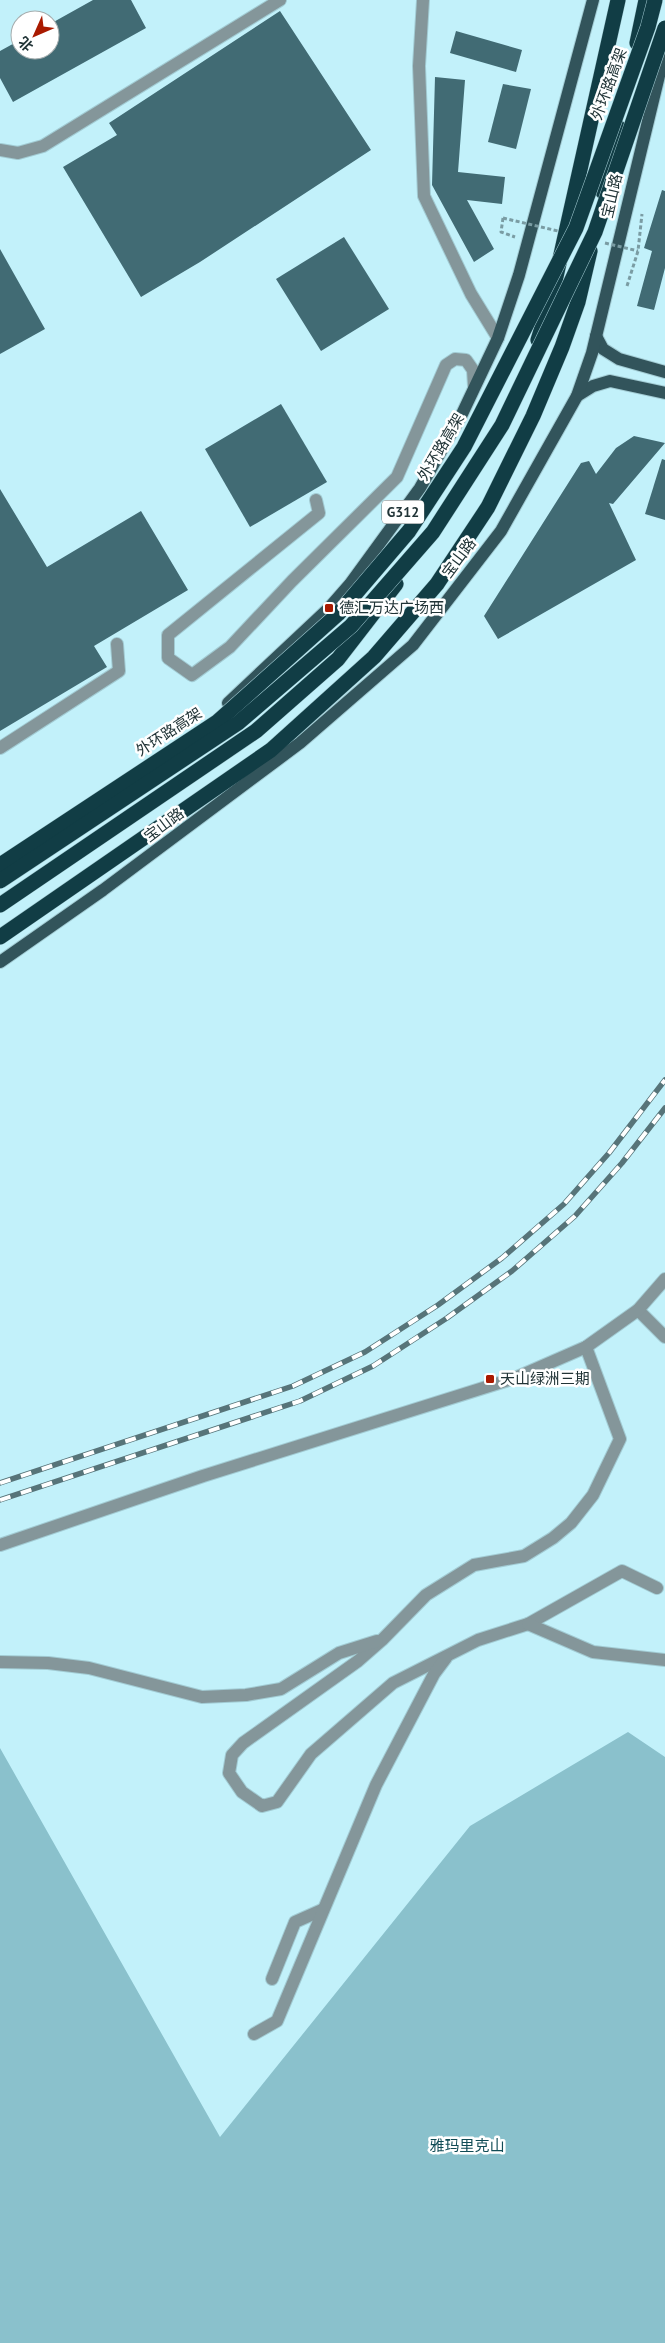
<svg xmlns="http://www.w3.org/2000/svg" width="665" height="2343" font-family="'PT Sans','Noto Sans SC',sans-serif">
  <rect width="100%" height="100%" fill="#c2f1fa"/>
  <polygon fill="#8ac1cc" points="628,1732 665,1757 665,2343 0,2343 0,1748 220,2137 470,1826"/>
  <g fill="#416b74">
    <polygon points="93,0 131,0 146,28 13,102 0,78 0,51 20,40 20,50 50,50 50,24"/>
    <polygon points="280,11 371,150 200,262 141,297 63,167 117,135 109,123"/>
    <polygon points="456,31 522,50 516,72 450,53"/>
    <polygon points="435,77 465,80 458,172 505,177 502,204 467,200 494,249 474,262 432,185"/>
    <polygon points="503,84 531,89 516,149 488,142"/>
    <polygon points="662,190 665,191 665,268 654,310 637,306 652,251 644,248"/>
    <polygon points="344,237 389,309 321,351 276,279"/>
    <polygon points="0,249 45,329 0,354"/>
    <polygon points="281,404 327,482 250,527 205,449"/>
    <polygon points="634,436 665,443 613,504 609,503 636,560 498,639 484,616 581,463 589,461 596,474 616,448"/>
    <polygon points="662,459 665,460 665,520 645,514"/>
    <polygon points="0,489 47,567 141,511 188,590 94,646 107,667 0,731"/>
  </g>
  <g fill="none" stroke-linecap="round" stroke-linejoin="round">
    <defs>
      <g id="minor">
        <polyline points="423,0 419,66 424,196 471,294 498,338"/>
        <polyline points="0,150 18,153 43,146 280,0"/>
        <polyline points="316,500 319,513 168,635 168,658 192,675 230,647 292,581 397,477 446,365 455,359 466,360 473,370 474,386"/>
        <polyline points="0,748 119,671 117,644"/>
        <polyline points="638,1310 665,1337"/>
        <polyline points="586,1347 620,1439 593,1495 571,1523 553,1538 524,1556 474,1565 426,1595 382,1640 358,1661 243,1743 232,1755 229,1773 242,1792 262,1806 277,1802 311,1754 393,1683 478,1640 528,1624 622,1571 657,1588"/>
        <polyline points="0,1545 203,1476 515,1378 586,1347 638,1310 665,1279"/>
        <polyline points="528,1624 593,1652 665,1660"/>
        <polyline points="0,1662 48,1663 89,1668 202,1697 246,1695 281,1689 339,1653 377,1641"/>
        <polyline points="272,1979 295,1922 322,1910"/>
        <polyline points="254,2034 277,2021 376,1785 434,1674 446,1658"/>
      </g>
      <g id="major">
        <polyline points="596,336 603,349 619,359 665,372"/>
        <polyline points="577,396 593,386 610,381 665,393"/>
        <polyline points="228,703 329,608 350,584 420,488 462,414 498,338 519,275 593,0"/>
        <polyline points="0,962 103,890 300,743 413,645 501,531 577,396 592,353 665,51"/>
      </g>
      <g id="highway">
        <polyline points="637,43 646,0"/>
        <polyline points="603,192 618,127"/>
        <polyline points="538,340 551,299 618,0"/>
        <polyline points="0,905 256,731 338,659 396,584"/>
        <polyline points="0,937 271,750 374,657 437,584 488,507 533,416 562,347 578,302 590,251"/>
      </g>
    </defs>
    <use href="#minor" stroke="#a2cbd3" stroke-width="14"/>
    <use href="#major" stroke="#a2cbd3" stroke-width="14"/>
    <use href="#highway" stroke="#a2cbd3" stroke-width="16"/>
    <g stroke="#7a9ca3" stroke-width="3" stroke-dasharray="4 2.5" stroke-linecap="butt">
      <polyline points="503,218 501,232 515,237"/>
      <polyline points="627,286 638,251 642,214"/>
    </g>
    <use href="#minor" stroke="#84969a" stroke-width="12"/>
    <use href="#major" stroke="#32545b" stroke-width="12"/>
    <use href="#highway" stroke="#113d45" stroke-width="15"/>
    <defs>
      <g id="rail">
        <polyline points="0,1483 293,1386 365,1352 438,1305 502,1258 564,1204 609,1153 665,1080"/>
        <polyline points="0,1500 300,1401 373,1366 447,1318 512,1271 575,1216 622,1163 665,1108"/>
      </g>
    </defs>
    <use href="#rail" stroke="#577479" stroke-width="5.5"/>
    <use href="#rail" stroke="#fff" stroke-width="4" stroke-dasharray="11" stroke-linecap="butt"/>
    <defs>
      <g id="highway-bridge">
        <polyline points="0,865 217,722 338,614 409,531 464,447 576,228 648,27 655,0"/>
        <polyline points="0,881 238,723 351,626 433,532 502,425 595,232 665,28"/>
      </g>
    </defs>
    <use href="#highway-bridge" stroke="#a2cbd3" stroke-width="16" stroke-linecap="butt"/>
    <g stroke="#7a9ca3" stroke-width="3" stroke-dasharray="4 2.5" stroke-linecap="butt">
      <polyline points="503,218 558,231"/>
      <polyline points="605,243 638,251"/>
    </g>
    <use href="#highway-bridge" stroke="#113d45" stroke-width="15"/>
  </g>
  <g fill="#a91a00" stroke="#fff" stroke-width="2">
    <rect x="324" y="603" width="10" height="10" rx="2.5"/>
    <rect x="485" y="1374" width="10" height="10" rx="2.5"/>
  </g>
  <g text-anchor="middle" stroke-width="5" stroke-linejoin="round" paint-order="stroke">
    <rect fill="#fff" stroke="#647173" stroke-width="1" x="382" y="500.5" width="42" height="23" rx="4"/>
    <g font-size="14" font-weight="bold" fill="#213437">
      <text x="403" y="517">G312</text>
    </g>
    <g font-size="15" fill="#213437" stroke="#fff">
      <text transform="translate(609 84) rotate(-70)" y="5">外环路高架</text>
      <text transform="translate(612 196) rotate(-77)" y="5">宝山路</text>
      <text transform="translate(441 447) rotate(-59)" y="5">外环路高架</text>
      <text transform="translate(459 558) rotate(-53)" y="5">宝山路</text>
      <text transform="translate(169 732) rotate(-33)" y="5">外环路高架</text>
      <text transform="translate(164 825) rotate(-37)" y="5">宝山路</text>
    </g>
    <g font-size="15" fill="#213437" stroke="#fff" text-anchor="start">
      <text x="339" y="613">德汇万达广场西</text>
      <text x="500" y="1384">天山绿洲三期</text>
    </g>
    <g font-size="15" fill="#104b55" stroke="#fff">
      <text x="467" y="2151">雅玛里克山</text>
    </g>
  </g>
  <g transform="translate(35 35) rotate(225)"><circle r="24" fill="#ffffff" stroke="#a6aeaf"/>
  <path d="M0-4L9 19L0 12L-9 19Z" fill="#a91a00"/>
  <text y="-8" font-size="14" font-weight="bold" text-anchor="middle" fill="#213437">北</text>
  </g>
</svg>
